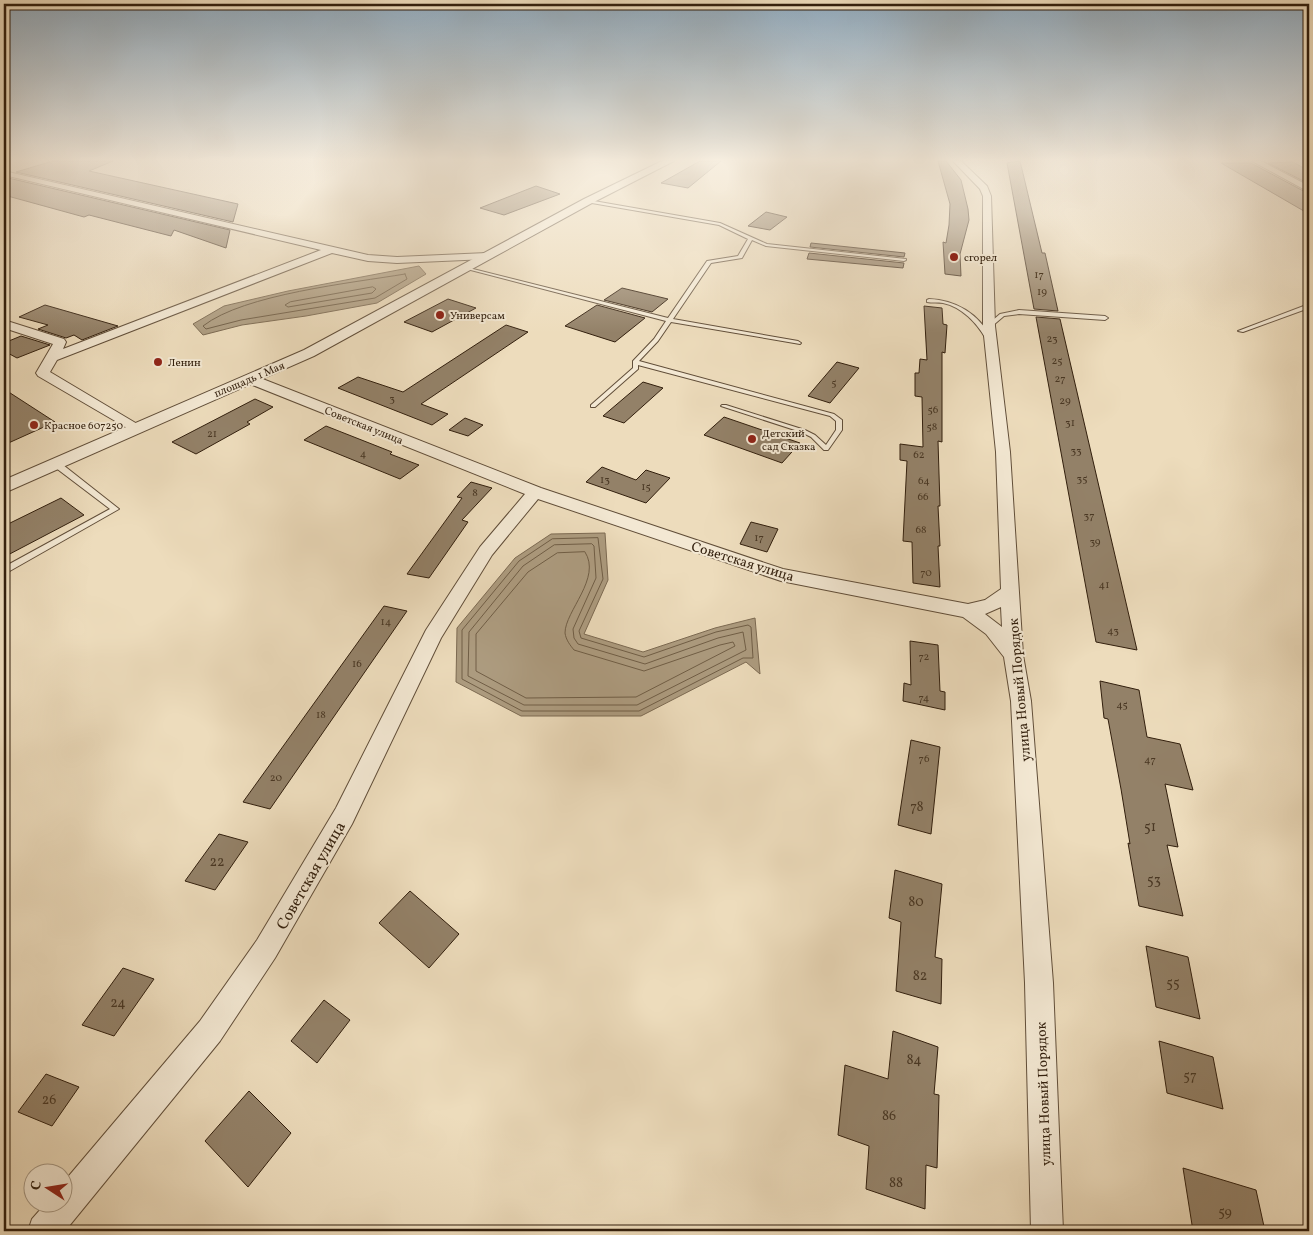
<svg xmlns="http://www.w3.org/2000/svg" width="1313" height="1235" font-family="Vollkorn,serif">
  <rect width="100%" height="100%" fill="#eddcbc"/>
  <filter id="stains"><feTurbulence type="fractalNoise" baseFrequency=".004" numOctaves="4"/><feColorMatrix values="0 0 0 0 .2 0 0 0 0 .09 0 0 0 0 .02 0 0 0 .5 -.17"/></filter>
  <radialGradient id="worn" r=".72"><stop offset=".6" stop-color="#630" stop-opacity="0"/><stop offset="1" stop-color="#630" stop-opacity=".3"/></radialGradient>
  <g fill="#ad9c80" stroke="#7c6a52">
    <polygon points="419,266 426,274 377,303 306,316 242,325 203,335 193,324 224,306 288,291"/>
    <polygon points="605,533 608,580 584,634 643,652 715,628 755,618 760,674 746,662 641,716 521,716 456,682 457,628 515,558 551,534"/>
  </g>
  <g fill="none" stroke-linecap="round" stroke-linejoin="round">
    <g stroke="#705e46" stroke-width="1">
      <path d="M405,274L407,279L375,298L241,320L206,329L203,326C244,294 352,283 405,274Z"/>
      <polygon points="373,287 376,289 372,293 288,307 285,305 290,302"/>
      <polygon points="598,538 603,579 579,631 581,638 644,657 716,632 748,625 751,627 753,658 743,658 639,711 522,711 462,679 462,630 519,561 552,539"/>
      <polygon points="592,544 594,546 596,578 573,629 574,638 578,644 645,664 718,638 743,632 746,650 637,705 524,705 468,676 469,632 523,566 554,545"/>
      <path d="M585,552C602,578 565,611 565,633C566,640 570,645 574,650L644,671L720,645L733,642L735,646L636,697L526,698L476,671V634L528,572L557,553Z"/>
    </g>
  </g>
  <g fill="#938168" stroke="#321f0d">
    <polygon points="53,161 113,161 89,171 238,204 233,222 16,172"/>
    <polygon points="700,161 721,161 688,188 661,183"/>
    <polygon points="938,161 946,161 961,180 968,209 969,220 960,254 961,276 945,274 943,242 946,243 949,225 950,204"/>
    <polygon points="1020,161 1042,253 1045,253 1058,311 1034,309 1007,163"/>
    <polygon points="1293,162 1309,171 1309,184 1268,163"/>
    <polygon points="1221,163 1251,163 1309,194 1309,214"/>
    <polygon points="4,177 230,230 226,248 174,230 171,236 89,215 84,217 4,195"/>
    <polygon points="536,186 560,194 504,215 480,208"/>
    <polygon points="766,212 787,217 770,230 748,226"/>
    <polygon points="811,243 905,253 904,257 810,247"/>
    <polygon points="809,253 904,263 903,268 807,259"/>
    <polygon points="622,288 668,299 652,312 604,300"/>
    <polygon points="448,299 476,308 432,332 404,322"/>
    <polygon points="45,305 118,326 82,340 74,335 66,338 38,329 48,325 19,317"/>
    <polygon points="597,305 645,318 615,342 565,326"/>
    <polygon points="924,306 942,308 943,324 947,325 945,353 942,352 942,442 938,441 940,506 938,506 940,546 938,546 940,587 913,583 912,542 903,541 907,461 900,460 900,444 923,447 922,397 915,396 915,373 919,373 920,359 927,360"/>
    <polygon points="1036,317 1060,319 1137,650 1096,642"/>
    <polygon points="506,325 528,332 421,404 448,414 432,425 338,388 358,377 403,392"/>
    <polygon points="21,336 50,345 17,358 4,351 4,343"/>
    <polygon points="837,362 859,368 830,403 808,396"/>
    <polygon points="643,382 663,388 624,423 603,416"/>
    <polygon points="4,389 55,422 4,445"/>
    <polygon points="255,399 273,407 247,422 250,424 196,454 172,442"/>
    <polygon points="724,417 800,443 782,463 704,435"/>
    <polygon points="465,418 483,425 468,436 449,430"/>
    <polygon points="326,426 392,452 390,454 419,465 400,479 304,440"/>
    <polygon points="602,467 636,480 646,470 670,478 646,503 586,482"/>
    <polygon points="471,482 492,488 462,520 468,522 429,578 407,574 462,498 457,497"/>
    <polygon points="61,498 84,515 4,557 4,526"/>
    <polygon points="751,522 778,529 767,552 740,544"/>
    <polygon points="384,606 407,611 270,809 243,802"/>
    <polygon points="910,641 938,645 940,691 945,692 945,710 903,701 904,683 911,685"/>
    <polygon points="1100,681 1139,690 1147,737 1180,744 1193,790 1165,784 1178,847 1167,845 1183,916 1139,906 1128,843 1130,844 1121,789 1108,719 1104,718"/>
    <polygon points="911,740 940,747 931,834 898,825"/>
    <polygon points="219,834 248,842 215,890 185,881"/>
    <polygon points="895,870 942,884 935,957 942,959 941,1004 896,991 901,922 889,918"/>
    <polygon points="410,891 459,934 429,968 379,923"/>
    <polygon points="1146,946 1188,957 1200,1019 1156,1007"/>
    <polygon points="123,968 154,979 114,1036 82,1025"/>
    <polygon points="324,1000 350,1020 317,1063 291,1041"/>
    <polygon points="893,1031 938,1047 934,1094 939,1095 937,1168 926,1165 925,1209 866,1189 869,1146 838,1135 845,1065 888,1079"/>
    <polygon points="1159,1041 1213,1057 1223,1109 1167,1093"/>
    <polygon points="46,1074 79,1087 52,1126 18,1112"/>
    <polygon points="249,1091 291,1133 248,1187 205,1141"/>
    <polygon points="1183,1168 1256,1190 1265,1231 1193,1231"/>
  </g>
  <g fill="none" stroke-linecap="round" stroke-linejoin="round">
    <defs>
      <g id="service">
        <polygon points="588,200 720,223 767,244 906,259 906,260 904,261 766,246 752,240 742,258 711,263 673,319 798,341 801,343 800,344 671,322 658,341 639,361 834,414 842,420 842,430 828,450 824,450 811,437 801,432 721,406 722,405 726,405 805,430 815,435 826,445 836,430 836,421 830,416 638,365 638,369 595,407 591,407 591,405 633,368 633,361 654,339 666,321 463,268 465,267 668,318 707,261 738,256 748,239 719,225 586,202"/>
        <path d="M929,299C956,300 979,314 991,338L986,339C977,323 962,307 943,303C938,302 932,303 927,302V300Z"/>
        <polygon points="1309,304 1309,308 1243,332 1238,331"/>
        <polygon points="1019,310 1105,316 1108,318 1105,320 1019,314 1004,316 991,327 986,326 1000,314"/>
        <polygon points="52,461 58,461 119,509 8,572 4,573 4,567 110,509 52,465"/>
      </g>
      <g id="minor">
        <path d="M953,161H961L987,186L991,196L995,326L1010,452L1023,655L1031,701L1053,983L1063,1231H1031L1025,983L1011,701L1004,657L986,634L963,617L781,581L538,499L492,555L441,638L352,824L275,958L220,1041L65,1231H28L32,1219L47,1202H62V1184L200,1021L257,940L336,808L426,630L480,547L525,494L245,382L243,379L245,376H255L541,488L783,569L968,604L985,600L1001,589L996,452L983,326V196L980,189ZM1001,607L1002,627L985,614Z"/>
        <polygon points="1252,161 1261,161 1309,186 1309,192"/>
        <polygon points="4,171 368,255 397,257 487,253 492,256 487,259 397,263 368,261 332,253 57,360 50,372 139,425 141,428 134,432 38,376 36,373 53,344 4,328 4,320 64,339 66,342 63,349 321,250 4,175"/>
      </g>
      <polygon id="tertiary" points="662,161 674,161 592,203 314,356 4,493 4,480 304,350 584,199"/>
    </defs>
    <use href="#service" stroke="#614e39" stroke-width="2"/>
    <use href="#minor" stroke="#614e39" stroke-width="2"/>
    <use href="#tertiary" stroke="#614e39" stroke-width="2"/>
    <use href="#service" fill="#f3e8d3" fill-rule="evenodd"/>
    <use href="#minor" fill="#f3e8d3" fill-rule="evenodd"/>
    <use href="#tertiary" fill="#f3e8d3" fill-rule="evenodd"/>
  </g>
  <linearGradient id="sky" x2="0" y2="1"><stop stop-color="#90aabe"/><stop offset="0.48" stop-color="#f7efe1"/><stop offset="1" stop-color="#f7efe1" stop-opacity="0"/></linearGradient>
  <rect width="1313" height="333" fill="url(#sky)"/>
  <g fill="#8f2418" stroke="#f3e8d3" stroke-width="2">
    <circle cx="954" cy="257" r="5"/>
    <circle cx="440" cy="315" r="5"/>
    <circle cx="158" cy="362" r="5"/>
    <circle cx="34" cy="425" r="5"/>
    <circle cx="752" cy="439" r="5"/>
  </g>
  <g text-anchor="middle" stroke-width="4" stroke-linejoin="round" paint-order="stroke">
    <g font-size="11" fill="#321f0d" stroke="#f3e8d3" text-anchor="start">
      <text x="964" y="261">сгорел</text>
      <text x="450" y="319">Универсам</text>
      <text x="168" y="366">Ленин</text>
      <text x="44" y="429">Красное 607250</text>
      <text x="762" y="437">Детский<tspan x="762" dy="13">сад Сказка</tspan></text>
    </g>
    <g font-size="11" fill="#4a3824">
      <text x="1039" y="278">17</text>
      <text x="1042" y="295">19</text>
      <text x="1052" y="342">23</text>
      <text x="1057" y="364">25</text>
      <text x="1060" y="382">27</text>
      <text x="834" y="386">5</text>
      <text x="392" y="402">3</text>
      <text x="1065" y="404">29</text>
      <text x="933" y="413">56</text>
      <text x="1070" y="426">31</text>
      <text x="932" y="430">58</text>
      <text x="212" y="437">21</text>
      <text x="1076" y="454">33</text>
      <text x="363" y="457">4</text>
      <text x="919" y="458">62</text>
      <text x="1082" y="482">35</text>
      <text x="605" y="483">13</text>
      <text x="924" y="484">64</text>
      <text x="646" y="490">15</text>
      <text x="475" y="496">8</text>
      <text x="923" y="500">66</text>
      <text x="1089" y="519">37</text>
      <text x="921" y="533">68</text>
      <text x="759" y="541">17</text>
      <text x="1095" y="545">39</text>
      <text x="926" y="576">70</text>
      <text x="1104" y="588">41</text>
      <text x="386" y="625">14</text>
      <text x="1113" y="634">43</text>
      <text x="924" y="660">72</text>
      <text x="357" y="667">16</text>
      <text x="924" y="701">74</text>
      <text x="1122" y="708">45</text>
      <text x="321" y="718">18</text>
      <text x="924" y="762">76</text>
      <text x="1150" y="763">47</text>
      <text x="276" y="781">20</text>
    </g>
    <g font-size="11" fill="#321f0d" stroke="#f3e8d3">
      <text transform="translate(249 379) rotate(-23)" y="4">площадь 1 Мая</text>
      <text transform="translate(364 425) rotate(22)" y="4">Советская улица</text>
    </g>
    <g font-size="14" fill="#321f0d" stroke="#f3e8d3">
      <text transform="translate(743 561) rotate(17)" y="5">Советская улица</text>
      <text transform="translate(1019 690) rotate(-95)" y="5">улица Новый Порядок</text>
      <text transform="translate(1043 1094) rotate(-92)" y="5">улица Новый Порядок</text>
    </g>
    <g font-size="14" fill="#4a3824">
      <text x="917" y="811">78</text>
      <text x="1150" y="831">51</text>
      <text x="217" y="866">22</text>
      <text x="1154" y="884">53</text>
      <text x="916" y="906">80</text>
      <text x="920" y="980">82</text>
      <text x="1173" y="987">55</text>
      <text x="118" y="1007">24</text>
      <text x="914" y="1064">84</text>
      <text x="1190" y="1080">57</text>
      <text x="49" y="1104">26</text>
      <text x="889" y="1120">86</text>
      <text x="896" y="1187">88</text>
      <text x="1225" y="1216">59</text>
    </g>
    <g font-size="16" fill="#321f0d" stroke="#f3e8d3">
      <text transform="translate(310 875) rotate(-60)" y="6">Советская улица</text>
    </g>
  </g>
  <rect width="1313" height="1235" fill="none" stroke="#eddcbc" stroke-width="20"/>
  <rect x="5" y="5" width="1303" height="1225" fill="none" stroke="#321f0d" stroke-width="2.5"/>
  <rect x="10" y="10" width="1293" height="1215" fill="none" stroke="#321f0d"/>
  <g transform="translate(48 1188) rotate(282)"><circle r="24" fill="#f3e8d3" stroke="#a69884"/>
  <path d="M0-4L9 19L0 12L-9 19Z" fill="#8f2418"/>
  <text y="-8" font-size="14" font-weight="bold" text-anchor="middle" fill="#321f0d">С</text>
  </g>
  <rect width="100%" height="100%" filter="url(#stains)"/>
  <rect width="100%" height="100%" fill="url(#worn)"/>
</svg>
